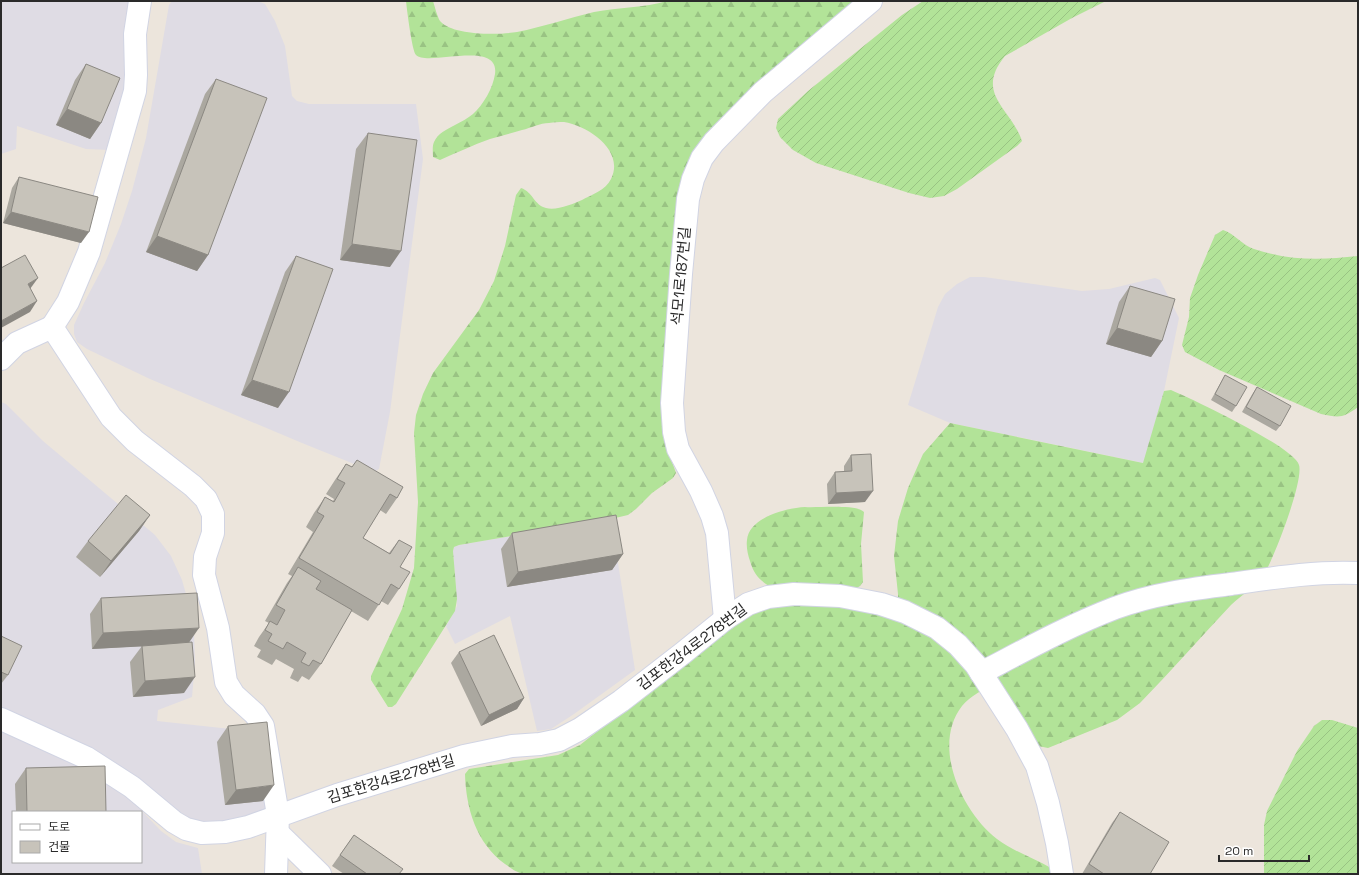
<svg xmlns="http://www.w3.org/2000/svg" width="1359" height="875" font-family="'Space Grotesk','Noto Sans KR',sans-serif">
  <defs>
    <pattern id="forest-firs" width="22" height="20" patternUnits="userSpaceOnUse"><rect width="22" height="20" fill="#b2e398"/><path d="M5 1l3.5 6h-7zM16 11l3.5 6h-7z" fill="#99c383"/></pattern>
    <pattern id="garden-furrows" width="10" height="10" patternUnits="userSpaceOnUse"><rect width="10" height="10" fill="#b2e398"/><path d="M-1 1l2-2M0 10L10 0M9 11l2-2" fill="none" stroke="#99c383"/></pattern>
  </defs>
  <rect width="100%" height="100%" fill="#ece5dc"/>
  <g fill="#dfdce4" fill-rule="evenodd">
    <polygon points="1,1 132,1 130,75 110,150 86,149 17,126 16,149 1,154"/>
    <polygon points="172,1 248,1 260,2 265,4 275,21 285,46 292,96 297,101 309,104 416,104 423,159 390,412 379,469 374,472 302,443 150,379 87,349 77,342 74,334 74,325 84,303 105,263 121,224 132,191 146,138 169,5"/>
    <polygon points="970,277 984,277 1082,291 1109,289 1155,278 1160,280 1179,318 1164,391 1144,463 950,423 908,405 938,307 945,294 957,284"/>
    <polygon points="1,402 6,404 43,441 155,535 171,556 182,580 188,601 194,632 195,663 192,697 158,710 157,721 258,732 266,810 246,821 202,823 190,818 155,796 1,710"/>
    <polygon points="611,519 635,670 574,714 551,729 537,731 510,616 455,644 446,626 457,606 453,551 454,547 459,545"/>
    <path d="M1,730L94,772L116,787L134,803L161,831L176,842L198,848L202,874H1ZM13,812H141V862H13Z"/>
  </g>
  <g fill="url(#forest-firs)">
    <path d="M406,1H433C435,7 437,16 440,21C453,36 499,35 517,32C543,27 568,18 594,12C619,7 644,8 667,1H860L699,144L689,161L680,187L672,245L662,418L664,439L676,473L673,478L652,493L636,509L628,515L611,519L459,545L454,547L453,551L457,599L455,611L396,704L392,707H388L371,680V676L402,609L414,568L418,502L414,433L416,415L423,394L433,373L479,310L494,281L505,246L516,195L521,188C533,192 534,205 546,208C556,211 573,204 582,200C591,195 606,190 611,179C625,151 589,126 564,122C559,122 554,122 549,123C540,123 531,128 522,130C512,133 501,136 490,139C473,145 456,153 440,160L433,157C433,153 432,146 434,142C438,133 446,130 455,125C461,122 468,118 473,114C483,105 493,88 495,74C500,39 427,67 416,55C412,51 407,10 406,1Z"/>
    <path d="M1171,390C1192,399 1294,447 1299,465C1304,481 1273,561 1263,576C1255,588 1241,595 1231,605C1201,637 1171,671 1140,703L1117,720L1048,748L1038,746L994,683C983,690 970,696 962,706C931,746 962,812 997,839C1013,851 1033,858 1051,868L1055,874H524C516,872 512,869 505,864C476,843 466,808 465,774L469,769L558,755L580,745L739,619L768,605L828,602L898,616V594L894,556L898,521L908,488L923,454L950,423L1143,463L1164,391Z"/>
    <path d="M805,507C817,508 857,504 864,512L861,544L863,582L860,586L855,589L773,588C761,582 754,575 750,561C748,555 746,547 747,540C749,517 787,508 805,507Z"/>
  </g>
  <g fill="url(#garden-furrows)">
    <path d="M923,1H1106L1072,18L1005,56C974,94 1011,108 1022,141L1017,146L957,189L944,196L930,198L909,193L816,163L793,150L780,137L776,128L778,119L808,91L902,15Z"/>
    <path d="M1223,230C1235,234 1242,245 1254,249C1290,261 1321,260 1358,256V407C1343,418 1340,418 1321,414L1219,370L1185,352L1182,345L1189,317L1190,298L1198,275L1215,235Z"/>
    <polygon points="1322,720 1332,720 1358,728 1358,874 1264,874 1264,825 1267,811 1297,751 1314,726"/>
  </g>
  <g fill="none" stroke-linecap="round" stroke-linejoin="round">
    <defs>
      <g id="minor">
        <polyline points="52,327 68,302 89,252 135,91 136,75 135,34 140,1"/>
        <polyline points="1,359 17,343 52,327 111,417 135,441 193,486 206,499 213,514 213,533 205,557 204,575 218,628 226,682 234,695 255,714 263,726 278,815 276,874"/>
        <polyline points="725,619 717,533 712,516 701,491 678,449 674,432 672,403 681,274 688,199 693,179 702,158 714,142 763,92 871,1"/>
        <path d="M981,673C1025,650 1068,626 1115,608C1153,594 1191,589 1231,584C1273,578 1316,571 1358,573"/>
        <polyline points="1,719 87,758 132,787 174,822 186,829 202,833 225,832 248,827 337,795 464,756 512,746 540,744 559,740 580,729 621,701 683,653 725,619 748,604 768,597 794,594 840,596 881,604 905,612 937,628 958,645 976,665 1017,729 1037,766 1048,803 1057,843 1062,874"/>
        <polyline points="278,833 320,874"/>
      </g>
    </defs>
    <use href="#minor" stroke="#d1d4e3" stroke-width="24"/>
    <use href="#minor" stroke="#fff" stroke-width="22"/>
  </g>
  <g fill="#aba8a0">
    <polygon points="86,64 101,123 90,139 56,125 75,80"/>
    <polygon points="216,79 208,255 197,271 146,252 205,94"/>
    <polygon points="368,133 390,267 340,260 356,149"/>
    <polygon points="19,177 81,243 3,223 12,188"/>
    <polygon points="296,256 278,408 241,395 285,272"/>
    <polygon points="1130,286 1162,341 1151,357 1106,344 1119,302"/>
    <polygon points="1225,375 1236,406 1232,412 1211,400"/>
    <polygon points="1257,387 1280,426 1276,431 1242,412 1253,393"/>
    <polygon points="851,455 865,502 828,504 827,484 835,472 844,472 844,466"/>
    <polygon points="357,460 397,498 386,514 380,510 363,538 389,553 399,540 400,567 399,589 388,605 381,601 368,621 351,611 321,664 309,680 302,676 298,682 290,678 294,669 276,659 272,665 257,657 261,650 254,646 259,637 269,623 265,621 287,583 292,576 288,574 313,532 306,527 314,513 325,497 333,501 334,499 326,494 335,480 346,464 352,467"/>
    <polygon points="150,515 139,531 100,577 76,557 88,541"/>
    <polygon points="512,533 623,554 612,570 507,587 501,549"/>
    <polygon points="101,598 189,642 184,693 133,697 130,662 142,646 143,646 92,649 90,614"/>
    <polygon points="1,636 8,675 1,684"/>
    <polygon points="459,652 524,698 517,709 481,726 451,663"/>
    <polygon points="228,726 263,801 225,805 217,742"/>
    <polygon points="26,768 106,812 16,812 15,784"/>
    <polygon points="1120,812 1150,874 1082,874 1112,823"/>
    <polygon points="354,835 400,874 344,874 332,866"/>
  </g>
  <g fill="#8b8882">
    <polygon points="67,109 101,123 90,139 56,125"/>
    <polygon points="11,212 89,232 81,243 3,223"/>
    <polygon points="157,236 208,255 197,271 146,252"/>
    <polygon points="352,244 401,251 390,267 340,260"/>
    <polygon points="38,278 30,289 28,284"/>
    <polygon points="37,301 30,312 1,328 1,321"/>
    <polygon points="1117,328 1162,341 1151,357 1106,344"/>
    <polygon points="252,380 289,392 278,408 241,395"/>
    <polygon points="873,491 865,502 828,504 836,493"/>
    <polygon points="150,515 139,531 100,577 111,561"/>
    <polygon points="623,554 612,570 507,587 518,572"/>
    <polygon points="199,628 188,644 92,649 103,633"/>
    <polygon points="195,677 184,693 133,697 145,681"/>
    <polygon points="524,698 517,709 481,726 489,715"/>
    <polygon points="274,785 263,801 225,805 236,790"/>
  </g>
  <g fill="#c7c3ba" stroke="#8b8882">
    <polygon points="86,64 120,78 101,123 67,109"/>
    <polygon points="216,79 267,98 208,255 157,236"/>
    <polygon points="368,133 417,140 401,251 352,244"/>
    <polygon points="19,177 98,197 89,232 11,212"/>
    <polygon points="25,255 38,278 28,284 37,301 1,321 1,268"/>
    <polygon points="296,256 333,269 289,392 252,380"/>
    <polygon points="1130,286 1175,299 1162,341 1117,328"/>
    <polygon points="1225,375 1247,387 1236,406 1215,394"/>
    <polygon points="1257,387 1291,406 1280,426 1246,407"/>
    <polygon points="871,454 873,491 836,493 835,472 852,471 851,455"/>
    <polygon points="357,460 403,487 397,498 390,494 363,538 390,554 399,540 412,547 400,567 410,572 399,589 391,584 379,605 299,558 324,516 317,512 325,497 334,502 345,483 337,479 346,464 352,467"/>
    <polygon points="126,495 150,515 111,561 88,541"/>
    <polygon points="616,515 623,554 518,572 512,533"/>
    <polygon points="298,567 321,581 316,589 352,610 321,664 313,660 309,666 301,662 306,653 287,642 283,649 268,641 272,634 265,630 270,621 277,625 285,610 276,605"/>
    <polygon points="197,593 199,628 103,633 101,598"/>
    <polygon points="494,635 524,698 489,715 459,652"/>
    <polygon points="1,636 22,646 8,675 1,672"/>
    <polygon points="192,642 195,677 145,681 142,646"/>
    <polygon points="267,722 274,785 236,790 228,726"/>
    <polygon points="105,766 106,812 27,812 26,768"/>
    <polygon points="1120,812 1169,842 1150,874 1104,874 1089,864"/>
    <polygon points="354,835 403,869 399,874 367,874 340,855"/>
  </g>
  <g text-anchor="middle" stroke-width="3" stroke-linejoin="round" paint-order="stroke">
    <g font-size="15" fill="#2a2a2a" stroke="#fff">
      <text transform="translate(681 276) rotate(-85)" y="5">석모1로187번길</text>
      <text transform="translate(692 647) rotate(-37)" y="5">김포한강4로278번길</text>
      <text transform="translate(391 779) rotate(-17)" y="5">김포한강4로278번길</text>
    </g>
  </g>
  <rect width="1359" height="875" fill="none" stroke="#2a2a2a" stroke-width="4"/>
  <rect x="12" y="811" width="130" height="52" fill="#ffffff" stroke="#aaaaaa"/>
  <rect x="20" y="824" width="20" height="6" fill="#ffffff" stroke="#aaaaaa"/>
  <text x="48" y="831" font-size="12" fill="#2a2a2a">도로</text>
  <rect x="20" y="841" width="20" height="12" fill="#c7c3ba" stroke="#aaaaaa"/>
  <text x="48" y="851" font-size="12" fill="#2a2a2a">건물</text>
  <path d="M1219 855v6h90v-6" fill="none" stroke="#2a2a2a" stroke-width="2"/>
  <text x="1225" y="855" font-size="12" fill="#2a2a2a" stroke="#ffffff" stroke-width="3" paint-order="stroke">20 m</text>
</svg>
